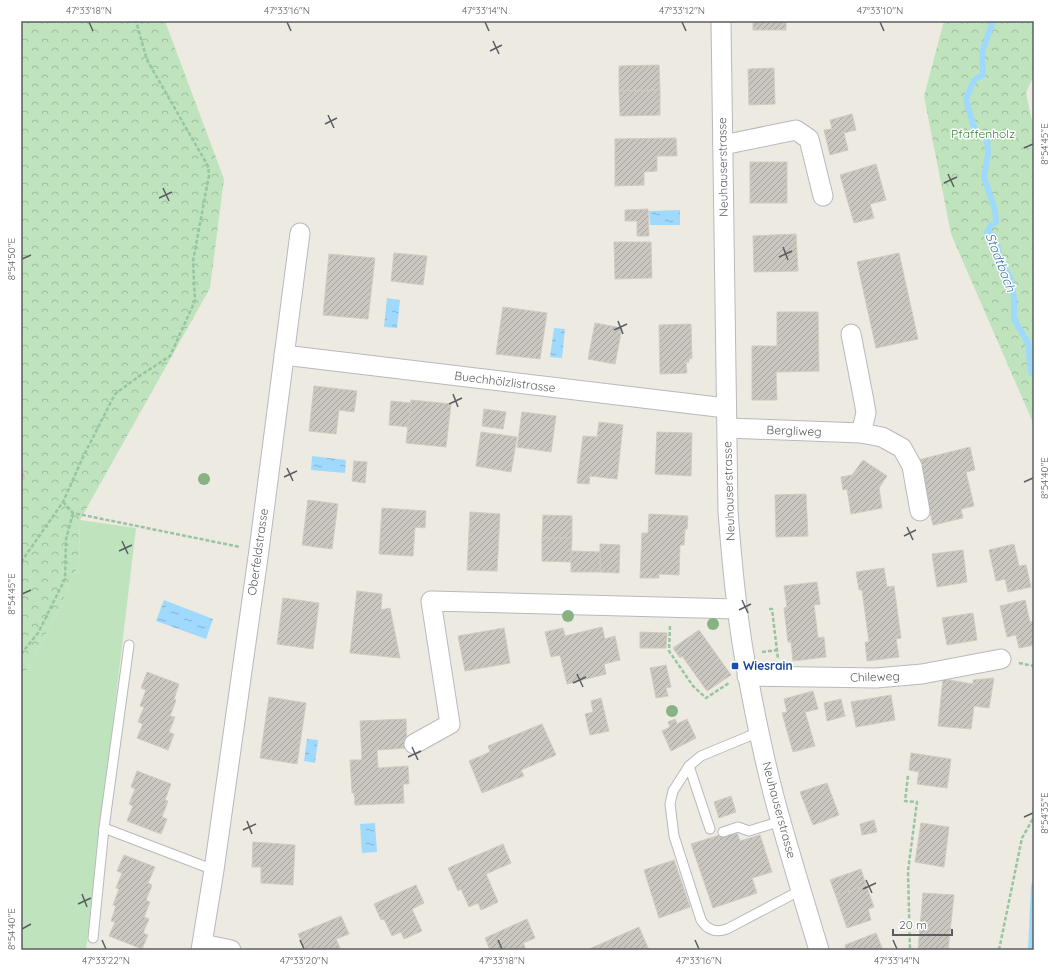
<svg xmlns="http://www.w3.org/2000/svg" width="1055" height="971" font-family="Quicksand,sans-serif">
  <defs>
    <pattern id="forest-crowns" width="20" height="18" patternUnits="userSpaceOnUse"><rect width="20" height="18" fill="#bfe4bd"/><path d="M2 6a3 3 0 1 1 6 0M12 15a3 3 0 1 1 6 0" fill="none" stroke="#9ebc9d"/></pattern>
    <pattern id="water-ripples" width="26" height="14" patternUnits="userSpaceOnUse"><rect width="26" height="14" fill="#a0d9fe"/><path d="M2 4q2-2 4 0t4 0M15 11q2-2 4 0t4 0" fill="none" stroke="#85b3d1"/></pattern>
    <pattern id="building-hatch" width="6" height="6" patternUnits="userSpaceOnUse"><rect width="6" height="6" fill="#cac6c0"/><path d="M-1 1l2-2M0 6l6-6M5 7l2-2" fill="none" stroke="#a7a49f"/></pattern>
  </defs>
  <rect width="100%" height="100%" fill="#edeae1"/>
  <polygon fill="#bfe4bd" points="80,520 136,528 86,950 21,950 21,681 58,612 79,564"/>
  <g fill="url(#forest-crowns)">
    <polygon points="21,21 165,21 224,179 210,288 80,520 79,564 58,612 21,681"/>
    <polygon points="944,21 1034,21 1034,75 1026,93 1034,130 1034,425 951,234 924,96"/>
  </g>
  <g fill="url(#water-ripples)">
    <polygon points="680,210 680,225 650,225 649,211"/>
    <polygon points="387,298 400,300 397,328 384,327"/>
    <polygon points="554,328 565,329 562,358 550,357"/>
    <polygon points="312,456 346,460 345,473 311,470"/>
    <polygon points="164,600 213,619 206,639 156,621"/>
    <polygon points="307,739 318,740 315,763 304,761"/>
    <polygon points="375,823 377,852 362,853 360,824"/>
  </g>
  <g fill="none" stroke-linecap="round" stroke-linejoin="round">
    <g stroke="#a0d9fe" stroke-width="6">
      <polyline points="993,21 982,52 983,75 974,80 966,99 973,125 978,134 987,138 988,153 984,177 995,210 996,222 991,225 987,232 995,237 993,245 998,247 1000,261 1010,277 1014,298 1014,319 1028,343 1031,372 1034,375"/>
      <polyline points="1031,950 1034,886"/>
    </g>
  </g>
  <g fill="url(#building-hatch)" stroke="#d1cbc0">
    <rect x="753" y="21" width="33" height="9"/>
    <polygon points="659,65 660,90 619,91 619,66"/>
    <polygon points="774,68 775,104 749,105 748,69"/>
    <polygon points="660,90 660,115 620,116 619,91"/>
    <polygon points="852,114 856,130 844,133 848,150 830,155 824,130 832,129 830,120"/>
    <polygon points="676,138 677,156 657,156 657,171 644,172 644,185 615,186 615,139"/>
    <rect x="750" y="162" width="37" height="41"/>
    <polygon points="876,164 886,200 870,204 874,218 854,223 840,175"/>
    <polygon points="648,209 649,236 637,236 637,221 625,221 625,210"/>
    <polygon points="796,234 798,271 754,272 753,236"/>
    <polygon points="614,242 651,242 652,278 615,279"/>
    <polygon points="394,253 427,256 423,285 391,281"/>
    <polygon points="899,253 918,339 876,348 857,262"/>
    <polygon points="329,254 375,258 368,319 323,315"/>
    <polygon points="503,307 547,313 540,359 496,354"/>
    <polygon points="777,312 818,312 819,371 776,372 777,400 752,400 752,346 777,346"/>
    <polygon points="595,323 622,328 615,364 588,359"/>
    <polygon points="691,324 692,358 689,359 689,362 686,362 687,373 660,374 659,325"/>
    <polygon points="314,386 357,391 354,412 339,410 336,434 309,431"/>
    <polygon points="411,400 451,404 446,447 406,443"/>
    <polygon points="391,401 411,403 408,427 389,425"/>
    <polygon points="484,409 506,412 503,429 482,426"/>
    <polygon points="522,412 556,416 551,452 517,447"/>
    <polygon points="599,422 623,425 617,479 590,476 589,484 577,483 583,436 597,437"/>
    <polygon points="481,432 517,437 511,472 476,466"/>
    <polygon points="657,432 692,433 691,476 655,474"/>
    <polygon points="970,447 975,470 966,472 974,506 961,509 963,518 933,525 918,460"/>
    <polygon points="21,460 25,479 21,480"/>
    <polygon points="863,460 887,476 879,488 882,508 851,514 847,489 843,490 841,477 852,475"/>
    <polygon points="354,461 367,462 365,483 352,481"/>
    <polygon points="806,494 808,536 776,537 775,495"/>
    <polygon points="308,500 338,504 332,549 302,545"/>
    <polygon points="382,508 426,511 425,528 415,527 413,556 379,554"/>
    <polygon points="470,512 500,514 497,571 467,570"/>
    <polygon points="649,514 688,516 687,529 685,529 684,545 680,545 679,575 659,574 659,578 640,578 642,533 648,533"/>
    <polygon points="543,515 572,516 572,538 542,538"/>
    <polygon points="542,538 572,538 571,562 542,561"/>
    <polygon points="600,544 620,545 619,573 600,572"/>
    <polygon points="1014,544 1019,566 1026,565 1031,587 1008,592 1005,579 996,581 989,550"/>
    <polygon points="963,550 967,582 937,587 932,554"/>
    <polygon points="571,551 600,552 600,572 571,572"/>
    <polygon points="884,568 887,587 894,586 901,638 896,639 899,657 867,661 865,642 869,642 862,590 859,590 856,572"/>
    <polygon points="817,582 820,604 814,605 818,638 824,637 826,657 793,661 791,642 788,642 784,608 787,607 784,586"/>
    <polygon points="357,591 382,594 381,610 390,608 400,658 350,653"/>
    <polygon points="283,598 319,603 313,649 277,644"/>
    <polygon points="1025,600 1030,622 1034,622 1034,645 1019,648 1016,635 1007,637 1000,606"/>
    <polygon points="973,613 977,640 947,645 942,618"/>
    <polygon points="602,627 605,639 615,636 620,660 604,664 606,674 567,684 560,655 551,657 545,632 563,628 565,636"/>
    <polygon points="504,628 510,663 465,671 458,636"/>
    <polygon points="699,630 731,675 707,691 682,656 680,658 673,648"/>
    <polygon points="640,632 667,633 666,648 640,648"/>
    <polygon points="666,665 671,687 666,688 668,696 656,698 650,668"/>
    <polygon points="147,672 179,684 174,699 176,700 170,716 175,717 169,732 174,734 168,750 137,738 143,724 138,722 144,707 140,706 146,690 141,688"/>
    <polygon points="994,678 989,708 974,706 971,729 938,726 943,679 973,684 973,680"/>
    <polygon points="813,691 818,709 805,712 815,746 793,752 782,713 787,712 784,699"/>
    <polygon points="891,695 895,720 856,727 851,702"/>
    <polygon points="269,697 306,703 297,764 260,758"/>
    <polygon points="601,698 609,731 590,735 585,714 593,712 591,701"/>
    <polygon points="841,699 845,716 827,721 824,703"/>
    <polygon points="406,719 407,748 377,750 378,768 408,766 409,784 403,784 404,803 355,805 354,793 352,793 350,760 362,760 360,721"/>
    <polygon points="675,719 677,724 687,719 696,738 671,751 662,731 670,727 668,722"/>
    <polygon points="542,724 556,755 521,770 524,776 482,793 469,761 490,752 488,746"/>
    <polygon points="911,753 951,759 947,788 917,784 919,772 909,770"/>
    <polygon points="137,771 171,784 165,800 168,801 162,817 167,819 161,834 127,821 133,806 129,804 135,789 131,787"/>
    <polygon points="827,783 839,815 813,825 800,792"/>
    <polygon points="731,796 736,812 719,818 714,802"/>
    <polygon points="874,820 877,832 862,835 860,824"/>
    <polygon points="921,823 949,827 944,867 915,862"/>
    <polygon points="736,830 740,841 760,835 772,872 752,878 757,893 713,908 691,844"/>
    <polygon points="253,842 295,845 293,885 261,883 261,867 252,867"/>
    <polygon points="503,844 511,863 486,874 498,902 481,910 478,903 469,907 461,889 458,891 448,868"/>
    <polygon points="124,855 155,867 148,883 152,885 146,900 150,902 144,917 149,919 143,933 148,935 142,949 109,936 115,922 111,921 116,906 113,905 119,889 116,888 122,873 117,871"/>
    <polygon points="674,860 690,907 659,918 644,870"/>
    <polygon points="861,869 866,885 836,896 830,880"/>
    <polygon points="416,885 424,903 412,909 422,931 404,939 401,932 392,936 384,919 381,920 374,904"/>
    <polygon points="866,885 874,907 868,909 871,920 847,928 836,896"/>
    <polygon points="923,893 954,895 948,950 918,950"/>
    <polygon points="341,916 349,934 336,939 341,950 309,950 309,949 305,950 298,934"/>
    <polygon points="527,919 535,938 523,943 526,950 490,950 485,938"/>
    <polygon points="639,927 649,950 587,950"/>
    <polygon points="876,933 883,950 846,950 845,945"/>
  </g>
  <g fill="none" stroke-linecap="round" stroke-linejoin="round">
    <defs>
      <g id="service">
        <path d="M759,732L701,756L689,766L673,791L670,804L674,836L701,920C707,930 716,933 727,929L801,890"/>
        <polyline points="689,766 710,829"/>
        <polyline points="104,828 214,870"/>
        <polyline points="723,832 738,827 749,831 781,821"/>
        <polyline points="93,938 104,828 129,645"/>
      </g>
      <g id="minor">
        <path d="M721,21L728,511C732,566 737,622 748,677C757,725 767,774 781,822C793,865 806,907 819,950"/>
        <polyline points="723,145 796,130 809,139 823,196"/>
        <polyline points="284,355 726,408"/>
        <polyline points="727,428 861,433 866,413 864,401 851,334"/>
        <polyline points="861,433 882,437 902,448 912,466 920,511"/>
        <polyline points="747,676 876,678 922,674 1001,659"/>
        <polyline points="414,744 450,724 431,601 737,609"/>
        <polyline points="203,944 231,950"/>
        <polyline points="201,950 214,870 259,550 300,233"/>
      </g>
    </defs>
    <use href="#service" stroke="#b7b9be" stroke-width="11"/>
    <use href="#minor" stroke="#b7b9be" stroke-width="21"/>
    <g stroke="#97c5a2" stroke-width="2.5" stroke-dasharray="4 2" stroke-linecap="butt">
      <polyline points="63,502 73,513 240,547"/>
      <polyline points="21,562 63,502 83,457 115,394 138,377 170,356 195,301 193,261 209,175 208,166 147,60 136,21"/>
      <polyline points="769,609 772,609 778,659"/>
      <polyline points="670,626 669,651 693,686 706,698 729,683"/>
      <polyline points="762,652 778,650"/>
      <polyline points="21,654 38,633 65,579 66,539 73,513"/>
      <polyline points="1019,663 1034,666"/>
      <polyline points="908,776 905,801 917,802 908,871 910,950"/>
      <polyline points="1034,808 1034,810"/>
      <polyline points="999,950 1022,838 1034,817"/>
    </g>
    <use href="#service" stroke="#fff" stroke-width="9"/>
    <use href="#minor" stroke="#fff" stroke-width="19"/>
  </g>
  <g fill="#88b283">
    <circle cx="204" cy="479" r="6"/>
    <circle cx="568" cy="616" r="6"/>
    <circle cx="713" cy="624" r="6"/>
    <circle cx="672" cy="711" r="6"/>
  </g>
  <path fill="none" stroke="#5a5e62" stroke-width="1.5" d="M89,22L93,31M287,22L291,31M485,22L489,31M682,22L686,31M880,22L884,31M493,41L499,54M490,51L502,45M328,115L334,128M325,124L337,118M1024,148L1033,144M948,174L954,187M944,183L957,177M163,188L169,201M159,198L172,192M783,247L788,260M779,257L792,251M22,259L31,255M618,321L623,334M614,330L627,324M453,394L458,407M449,404L462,398M287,468L293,481M284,477L297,471M1024,482L1033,478M907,527L913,540M904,536L916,530M122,541L128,554M119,551L132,545M22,594L31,590M742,600L748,613M739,610L751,604M577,674L583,687M573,683L586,677M412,747L418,760M408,757L421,751M1024,817L1033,813M247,821L252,834M243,830L256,824M866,880L872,893M863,889L876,883M82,894L87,907M78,904L91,898M22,929L31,924M102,940L106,949M300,940L304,949M498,940L502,949M695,940L699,949M893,940L897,949"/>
  <rect fill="#1a4fb4" stroke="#fff" stroke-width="1.5" x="731" y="662" width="8" height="8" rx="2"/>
  <g text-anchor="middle" stroke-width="3" stroke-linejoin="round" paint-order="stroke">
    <g font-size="12" fill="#368536" stroke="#fff">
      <text x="983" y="138">Pfaffenholz</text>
    </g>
    <g font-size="12" fill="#5a5e62" stroke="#fff">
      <text transform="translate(723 167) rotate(-91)" y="4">Neuhauserstrasse</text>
      <text transform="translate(505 382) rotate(7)" y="4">Buechhölzlistrasse</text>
      <text transform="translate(794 431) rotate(2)" y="4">Bergliweg</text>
      <text transform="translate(729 491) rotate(-92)" y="4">Neuhauserstrasse</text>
      <text transform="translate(258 552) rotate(-82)" y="4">Oberfeldstrasse</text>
      <text transform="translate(875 677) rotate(-2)" y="4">Chileweg</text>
      <text transform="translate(779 810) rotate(75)" y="4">Neuhauserstrasse</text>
    </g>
    <g font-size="12" font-weight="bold" fill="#164399" stroke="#fff" text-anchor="start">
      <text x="743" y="670">Wiesrain</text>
    </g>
    <g font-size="13" font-style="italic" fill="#3e7aae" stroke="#fff">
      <text transform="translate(1001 262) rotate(69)" y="5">Stadtbach</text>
    </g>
  </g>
  <rect width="1055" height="971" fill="none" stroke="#ffffff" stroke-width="44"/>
  <path d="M893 929v6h59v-6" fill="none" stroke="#5a5e62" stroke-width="2"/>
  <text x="899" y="929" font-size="12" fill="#5a5e62" stroke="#ffffff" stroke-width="3" paint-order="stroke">20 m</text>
  <rect x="22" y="22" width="1011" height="927" fill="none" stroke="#5a5e62" stroke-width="1.5"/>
  <g font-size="10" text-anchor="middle" fill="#5a5e62">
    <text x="89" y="14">47°33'18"N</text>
    <text x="287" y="14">47°33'16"N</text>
    <text x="485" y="14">47°33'14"N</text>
    <text x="682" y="14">47°33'12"N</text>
    <text x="880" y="14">47°33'10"N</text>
    <text transform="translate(1044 144) rotate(-90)" y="4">8°54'45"E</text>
    <text transform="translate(11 259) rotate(-90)" y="4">8°54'50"E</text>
    <text transform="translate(1044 478) rotate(-90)" y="4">8°54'40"E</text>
    <text transform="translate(11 594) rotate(-90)" y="4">8°54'45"E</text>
    <text transform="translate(1044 813) rotate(-90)" y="4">8°54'35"E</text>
    <text transform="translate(11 929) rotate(-90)" y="4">8°54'40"E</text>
    <text x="106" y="964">47°33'22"N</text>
    <text x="304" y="964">47°33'20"N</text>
    <text x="502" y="964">47°33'18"N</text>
    <text x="699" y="964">47°33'16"N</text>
    <text x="897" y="964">47°33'14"N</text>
  </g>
</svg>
